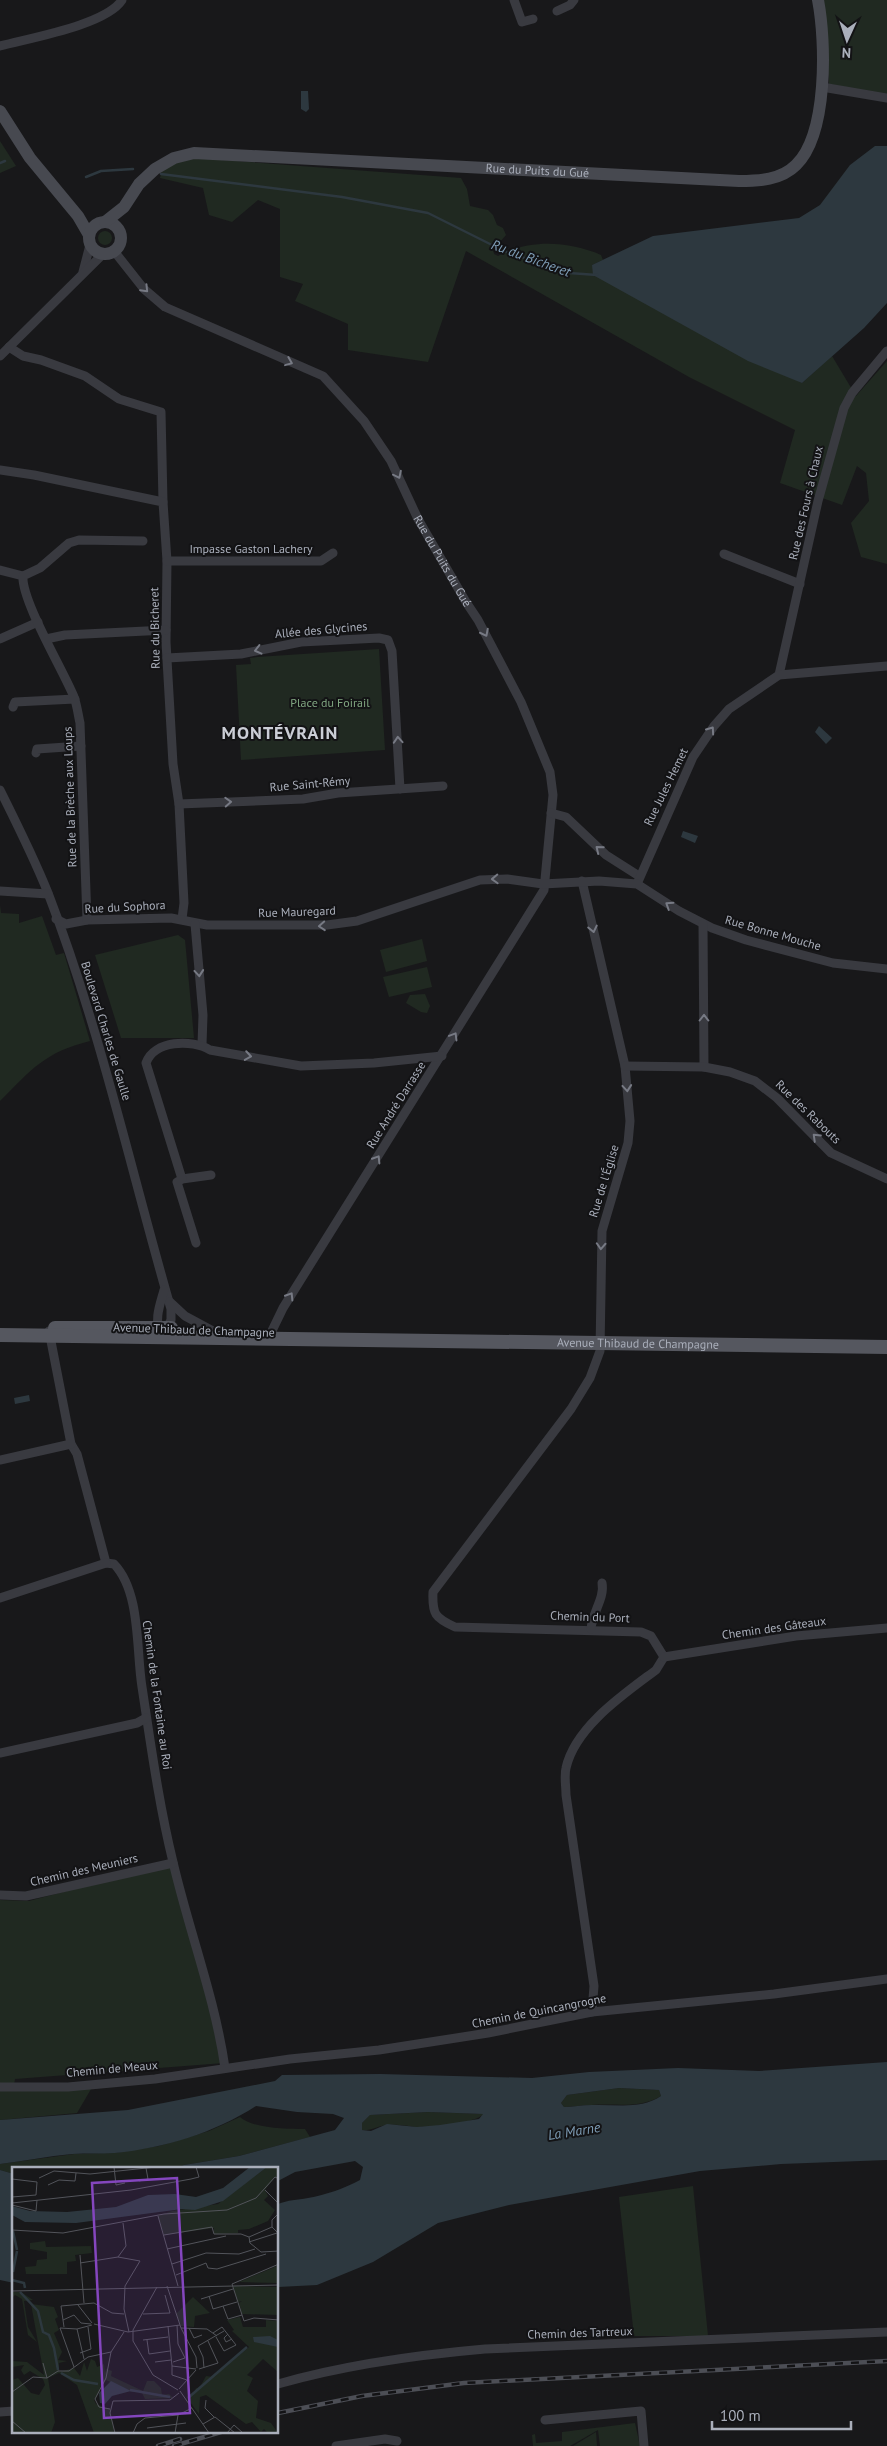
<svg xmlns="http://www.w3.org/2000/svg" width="887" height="2446" font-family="'PT Sans',sans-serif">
  <rect width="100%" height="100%" fill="#18181a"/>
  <g fill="#202921">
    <polygon points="824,0 887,0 887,95 829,84"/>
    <polygon points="0,141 16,166 0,173"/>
    <path d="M195,158L461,178L467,189L470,206L488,210L493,215L497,225L503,228L506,235L493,250L494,254L498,256C530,239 568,241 601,255L603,260L592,265L802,383L832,356L856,396L887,361V564L861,557L851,523L869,501L866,473L857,466L842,505L780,483L795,430L689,377L466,251L428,362L348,350V324L295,301L303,284L280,277V209L258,200L232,222L209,215L203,188L160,178L162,170L180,160Z"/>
    <circle cx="105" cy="238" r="7"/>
    <polygon points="379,649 385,750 241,760 236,665 251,664 250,658 257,657"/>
    <path d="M0,905L1,913L19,914V923L42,916L56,955L64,953L90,1041C45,1052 32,1069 0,1101Z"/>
    <polygon points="178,935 185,940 194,1038 121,1038 95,955"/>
    <polygon points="422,939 427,961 386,972 380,950"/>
    <polygon points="427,967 432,987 389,997 383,977"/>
    <polygon points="425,994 430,1006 427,1013 421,1012 406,1003 410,995"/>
    <polygon points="173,1863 224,2063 15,2079 14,2085 94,2084 77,2113 0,2120 0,1900 29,1901"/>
    <path d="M619,2088L659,2090L661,2096C640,2109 616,2103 592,2105C582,2105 573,2107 564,2107L561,2103L567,2095Z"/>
    <path d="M428,2112L484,2114C473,2124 432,2127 416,2127C407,2126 398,2124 389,2125C379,2125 372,2131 362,2130V2123L370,2115Z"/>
    <path d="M240,2117C254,2129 287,2129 305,2129L310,2137L239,2156L184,2165L177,2168H14V2174L0,2170V2164L74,2154L114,2153L159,2146L209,2131Z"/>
    <polygon points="693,2186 708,2336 634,2336 619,2197"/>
    <polygon points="635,2423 640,2446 600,2446 598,2430 570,2446 533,2446 532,2435 535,2434 536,2443 562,2441 562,2432"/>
    <polygon points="596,2432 597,2446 573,2446"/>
  </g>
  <g fill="#2d383f" fill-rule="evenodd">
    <polygon points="301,91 308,91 309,109 306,112 301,109"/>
    <polygon points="875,146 887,146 887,303 864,328 802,383 748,361 593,275 592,265 653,236 799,218 820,205 850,165"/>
    <polygon points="819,726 832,738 826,744 815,732"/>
    <polygon points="683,831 698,836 695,843 681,837"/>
    <polygon points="29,1395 30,1401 15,1404 14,1398"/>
    <path d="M887,2062V2160L781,2164L700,2171L509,2205L438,2223L373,2262L317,2285L278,2287V2204C288,2200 297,2200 308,2198C326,2195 345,2188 360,2180L363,2167L355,2161L295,2172L278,2181V2168H177L184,2165L239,2156L335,2130L344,2118L333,2114L297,2112L256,2106C214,2133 165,2148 115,2153C101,2154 87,2153 72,2154C48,2156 24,2161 0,2164V2120L128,2110L275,2081L282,2075L380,2074L532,2078L589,2072L678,2068L759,2071ZM619,2088L659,2090L661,2096C640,2110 616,2104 592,2105C582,2105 573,2107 564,2107L561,2103L567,2095ZM428,2112L483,2114L479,2119L440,2125L417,2127L387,2124L371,2131L362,2130V2123L370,2115Z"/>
    <polygon points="0,2170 14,2174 14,2283 0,2280"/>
  </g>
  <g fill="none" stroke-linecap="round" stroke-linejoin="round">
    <g stroke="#2d383f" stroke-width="2.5">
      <polyline points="0,163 5,161"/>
      <polyline points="161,174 342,197 428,213 504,251 569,273 597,275"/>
      <polyline points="86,177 101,171 133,169"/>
    </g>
    <g stroke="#393a40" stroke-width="9">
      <polyline points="514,0 522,22 533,19"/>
      <polyline points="557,11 570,5 574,0"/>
      <path d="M0,46C29,38 106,25 122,0"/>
      <polyline points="822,87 887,98"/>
      <path id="s1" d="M114,251L144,289L165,307L323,376L364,421L391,461L418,519L466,602L478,620L521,702L550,772L553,795L544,890L283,1308L268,1339"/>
      <polyline points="83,272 90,245"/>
      <polyline points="9,347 23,356 41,360 85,376 119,399 161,412 163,502"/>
      <polyline points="0,356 103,254"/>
      <polyline points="0,470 34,475 163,502 167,561 166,642 173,764 179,804 184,903 182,919"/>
      <polyline points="724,554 800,584"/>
      <polyline points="167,561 321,561 333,553"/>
      <polyline points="0,570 23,576"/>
      <polyline points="0,639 38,622"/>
      <polyline points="46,639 65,635 166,630"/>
      <polyline points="167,658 241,654 301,642 379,638 388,640 392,651 400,789"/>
      <polyline points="779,675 818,501 844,408 852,393 887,351"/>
      <polyline points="13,707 15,702 75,699"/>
      <polyline points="36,753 37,749 81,746"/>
      <path d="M0,790C17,824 34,858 48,893C100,1028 131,1171 171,1309V1320L165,1332"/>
      <polyline points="179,804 303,799 338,793 443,786"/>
      <polyline points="551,813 566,817 606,855 639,876"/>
      <path d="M582,881L625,1066L630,1121L628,1143L602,1231L600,1351L590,1378L571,1409L433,1592C432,1614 435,1618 455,1627L641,1632L651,1636L664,1657L656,1670C624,1694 575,1727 566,1768C564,1776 566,1786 566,1795L594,1986L592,2012"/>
      <polyline points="637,884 693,757 714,726 729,709 779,675 887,666"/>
      <polyline points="0,891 48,894"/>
      <polyline points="56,919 66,924 87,920 171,918 207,925 327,925 357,921 480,880 507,879 543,884 599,881 637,884 679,911 712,928 746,940 833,963 887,969"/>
      <path d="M87,920L80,723C78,714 77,705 74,697C63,670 21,600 23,576L40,568L69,543L79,540L143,541"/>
      <polyline points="195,924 203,1015 202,1045"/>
      <polyline points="703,924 704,1067"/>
      <polyline points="625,1066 704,1067 730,1072 755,1081 777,1098 831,1153 887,1179"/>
      <polyline points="182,1179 211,1175"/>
      <path d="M196,1243L177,1182L182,1179L146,1063C154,1040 192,1039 210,1050L301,1066L374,1063L442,1056"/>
      <polyline points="170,1302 185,1316 211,1330"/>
      <path d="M49,1331L71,1444L77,1454L106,1563L114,1564C141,1592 136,1650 142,1687C151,1746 159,1805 173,1862C189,1931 215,1998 225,2068"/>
      <path d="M161,1333C153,1321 161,1302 164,1290"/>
      <polyline points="0,1460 71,1444"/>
      <polyline points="0,1598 106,1563"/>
      <path d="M591,1629C592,1613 605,1598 602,1583"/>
      <polyline points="664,1657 796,1636 887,1628"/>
      <polyline points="0,1753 137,1723 146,1718"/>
      <polyline points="0,1895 26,1896 173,1863"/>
      <polyline points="0,2087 68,2087 155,2079 290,2059 379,2050 488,2033 592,2012 774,1994 887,1979"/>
      <path d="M278,2384C344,2365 416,2355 485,2349L887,2332"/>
      <polyline points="0,2412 14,2411"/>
      <polyline points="545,2420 641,2411 644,2446"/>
      <polyline points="336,2446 385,2439 397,2441"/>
    </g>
    <g stroke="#474950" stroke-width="12">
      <polyline points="0,111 30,158 78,216 89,235"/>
      <circle cx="105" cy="238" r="16"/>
      <path id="s2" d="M105,222L124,207L139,184L155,169L174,158L194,153L739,181C759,181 781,180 796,165C828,134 826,42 818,0"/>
    </g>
    <g stroke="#55575f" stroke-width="14">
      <polyline points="55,1328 171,1328"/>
      <path id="s3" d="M0,1335L887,1347"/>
    </g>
    <defs>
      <g id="rail">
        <polyline points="278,2413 362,2396 464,2383 887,2361"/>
        <polyline points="158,2446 180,2439"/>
        <polyline points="174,2446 221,2432"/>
      </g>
    </defs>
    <use href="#rail" stroke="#4c4e55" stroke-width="4.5"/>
    <use href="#rail" stroke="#131315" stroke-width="2.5" stroke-dasharray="8" stroke-linecap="butt"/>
  </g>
  <defs><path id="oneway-chevron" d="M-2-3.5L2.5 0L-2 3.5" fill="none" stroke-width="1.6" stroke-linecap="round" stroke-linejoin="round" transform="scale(1.25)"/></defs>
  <g stroke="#777a84">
    <use href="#oneway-chevron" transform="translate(145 289) rotate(46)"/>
    <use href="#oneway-chevron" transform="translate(289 362) rotate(22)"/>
    <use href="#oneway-chevron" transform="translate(398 475) rotate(64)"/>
    <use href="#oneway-chevron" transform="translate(485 633) rotate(63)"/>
    <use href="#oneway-chevron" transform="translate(258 650) rotate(166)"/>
    <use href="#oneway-chevron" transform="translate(711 730) rotate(-55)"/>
    <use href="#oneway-chevron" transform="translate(398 740) rotate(-94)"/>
    <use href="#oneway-chevron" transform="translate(228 802) rotate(-3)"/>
    <use href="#oneway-chevron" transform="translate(599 849) rotate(-141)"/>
    <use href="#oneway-chevron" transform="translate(495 879) rotate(178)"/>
    <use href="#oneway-chevron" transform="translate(669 905) rotate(-147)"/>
    <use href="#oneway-chevron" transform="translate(322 926) rotate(176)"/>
    <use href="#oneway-chevron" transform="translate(593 929) rotate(78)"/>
    <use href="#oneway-chevron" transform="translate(199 973) rotate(85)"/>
    <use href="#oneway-chevron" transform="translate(704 1018) rotate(-90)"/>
    <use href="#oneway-chevron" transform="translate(454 1036) rotate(-59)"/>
    <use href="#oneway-chevron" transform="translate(248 1056) rotate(9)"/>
    <use href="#oneway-chevron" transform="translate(627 1088) rotate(85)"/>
    <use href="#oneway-chevron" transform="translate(816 1137) rotate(-136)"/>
    <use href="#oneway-chevron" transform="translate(377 1159) rotate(-58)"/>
    <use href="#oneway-chevron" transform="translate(601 1246) rotate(93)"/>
    <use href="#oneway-chevron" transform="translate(290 1296) rotate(-58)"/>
  </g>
  <g text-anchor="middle" stroke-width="4" stroke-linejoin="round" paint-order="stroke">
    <g font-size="12" fill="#aaafbb" stroke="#131315">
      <text dy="4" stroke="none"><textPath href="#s2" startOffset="460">Rue du Puits du Gué</textPath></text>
      <text transform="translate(806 503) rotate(-77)" y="4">Rue des Fours à Chaux</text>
      <text x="251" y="553">Impasse Gaston Lachery</text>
      <text dy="4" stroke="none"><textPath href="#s1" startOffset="470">Rue du Puits du Gué</textPath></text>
      <text transform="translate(155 628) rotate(-91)" y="4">Rue du Bicheret</text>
      <text transform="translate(321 630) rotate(-5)" y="4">Allée des Glycines</text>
      <text transform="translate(310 784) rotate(-5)" y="4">Rue Saint-Rémy</text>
      <text transform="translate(666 787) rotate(-64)" y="4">Rue Jules Hemet</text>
      <text transform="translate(70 797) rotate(-92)" y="4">Rue de la Brèche aux Loups</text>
      <text transform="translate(125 907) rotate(-3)" y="4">Rue du Sophora</text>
      <text transform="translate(297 912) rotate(-2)" y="4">Rue Mauregard</text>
      <text transform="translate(773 933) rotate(16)" y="4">Rue Bonne Mouche</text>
      <text transform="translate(106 1031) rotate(73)" y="4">Boulevard Charles de Gaulle</text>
      <text transform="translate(396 1105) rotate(-58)" y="4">Rue André Darrasse</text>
      <text transform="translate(808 1112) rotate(44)" y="4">Rue des Rabouts</text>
      <text transform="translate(604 1181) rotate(-73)" y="4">Rue de l'Église</text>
      <text transform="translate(194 1330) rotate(2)" y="4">Avenue Thibaud de Champagne</text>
      <text dy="4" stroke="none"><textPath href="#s3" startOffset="638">Avenue Thibaud de Champagne</textPath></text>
      <text transform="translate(590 1617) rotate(2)" y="4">Chemin du Port</text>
      <text transform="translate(774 1628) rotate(-8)" y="4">Chemin des Gâteaux</text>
      <text transform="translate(157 1695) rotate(82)" y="4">Chemin de la Fontaine au Roi</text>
      <text transform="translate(84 1870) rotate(-13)" y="4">Chemin des Meuniers</text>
      <text transform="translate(539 2011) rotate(-11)" y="4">Chemin de Quincangrogne</text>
      <text transform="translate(112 2069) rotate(-5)" y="4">Chemin de Meaux</text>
      <text transform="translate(580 2333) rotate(-2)" y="4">Chemin des Tartreux</text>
    </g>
    <g font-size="12" fill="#80a681" stroke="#131315">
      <text x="330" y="707">Place du Foirail</text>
    </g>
    <g font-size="14" font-style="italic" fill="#7f9eb7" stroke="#131315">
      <text transform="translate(531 258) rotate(20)" y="5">Ru du Bicheret</text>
      <text transform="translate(574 2131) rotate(-9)" y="5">La Marne</text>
    </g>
    <g font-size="18" font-weight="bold" letter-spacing="1" fill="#cbced6" stroke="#131315">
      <text x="280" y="739">MONTÉVRAIN</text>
    </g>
  </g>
  <g transform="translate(12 2167)">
    <rect width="266" height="266" fill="#18181a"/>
    <path d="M255,0H266V11L263,10L253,23L256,29L252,33L263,43L256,54L237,62L226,63V66L202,67V61L152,68L146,49L160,44L206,37ZM33,74L34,80L79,79L80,86L63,88L64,94L55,95V107H14L13,100L24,99L25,93L35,92V85L18,82V76ZM265,99L266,116L227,115ZM221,119L266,120V148L230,147L227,136L230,134L226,135ZM0,125H9L21,133L12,134L16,160L25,175L16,168L10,132L3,128L0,131ZM181,130L198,146L183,149L182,160L169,159L164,147ZM19,137L42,140L46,150L43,152L47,163L42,166L50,185L46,193L55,194L47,196V205L62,201L68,209L72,195L75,204L79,192L83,194L85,200L92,197L93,206L94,202L100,204L99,209L131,224L135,214H142L149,221L150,228L157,227L161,231L133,232L129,224L120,225L94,213L82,233L84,237L98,242L102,266H82L65,218L47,206L36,211L43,255L39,266H0V213L6,211L19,226L27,228L33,218L31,212L18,204L12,208L9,203L12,198L0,200V194L15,195L32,208ZM228,150L231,160H254V153L266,154V205L251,192L235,208L241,211L235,224L246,234L244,251L259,256L266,266H256L252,262L249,265L240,255L234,257L194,228L188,230L187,247L175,231L182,227L184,221L187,222L194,209L201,210L237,180L220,164L222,163L215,153Z" fill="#202921"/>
    <path d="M238,0H255L211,34L183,43L170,42L64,56L13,55L0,48V39L18,44L55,45L104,40L136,28L163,27L184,30L211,21ZM258,169L266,173V180L242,175L241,170ZM99,214L119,224L100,229L93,237L88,236L87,226Z" fill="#2d383f"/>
    <path fill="none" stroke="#2d383f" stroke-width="2.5" d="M1,64L5,83M1,105L5,84M0,113L12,116L13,121M8,125L26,144L31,165L37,168L42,181L46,203M49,206L62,213L86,217M118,223L158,230M176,231L235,180"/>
    <path fill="none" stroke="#52545a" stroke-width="1" d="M102,0L104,18L113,16M27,11L42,4L78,7L144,0M0,12L25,15M127,14L136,12L134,1M36,18L47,13L63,14L64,6M253,23L267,37M0,30L24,28L25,15M0,36L119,23L179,12L187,10L184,0M0,38L24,44L25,33M146,49L166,119M111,56L114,79L106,90L128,94L113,119L112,142L117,165M0,63L51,66L152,47L215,43L244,31L263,10L267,12M266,66L260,60V53L267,46M152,68L200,60L202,67H229L237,70L238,76L249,85L267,84M237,70L260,60M237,75L265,66M155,82L214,69M68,88L72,136M68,96L106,90M160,97L194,86L227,87L243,82M267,97L220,117L232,154L242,151L267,153M164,108L194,96L196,101L205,102L254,87M155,119L169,161L184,190L185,201M145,120L121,163V174L141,208L166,223M0,124L267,118M197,129L201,142L225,135M189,132L221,122M66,138L80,156M211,139L216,152L230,148M131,147L158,146L153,128M51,153L62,148L69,156L79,157M82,157L116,165L168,158M156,159L160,199L184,202M52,160L49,139L82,136L100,146L112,147M169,161L195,162L205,169M177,161L182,171L190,168M65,162L72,192M201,166L210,160L224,178M216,167L212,171L214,175L220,172M204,170L212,184L224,178M131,173L156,170M135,173L137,187L158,184M99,185L112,165M68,186L79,182L76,160M143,195L159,193M161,195L173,191L166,177L165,158M31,196L35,211M160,199V208L175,213M62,200L48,161L65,162L80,158M192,201L191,190L186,179L212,164M187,202L206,196L196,174M167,222L184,203M168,224L197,266M0,225L21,210L35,211L46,204H57L76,190L99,185M194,233L193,241L202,250M98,242L87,240L83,232L94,211L99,185M0,254L14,266M191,257L203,250L223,266M135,261L174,256M103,266L98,246L101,234L158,233L167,226M121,266L125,257L133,251L166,248L180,241M163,266L166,248M215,266L222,258L231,266"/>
    <path fill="#8446be" fill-opacity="0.15" stroke="#8446be" stroke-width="2.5" d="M165,11L178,246L92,251L80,16Z"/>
    <rect width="266" height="266" fill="none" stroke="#aaafbb" stroke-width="2.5"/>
  </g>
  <g transform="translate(847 40) rotate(183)" stroke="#131315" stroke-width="4" paint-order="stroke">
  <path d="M0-4L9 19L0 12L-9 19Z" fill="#aaafbb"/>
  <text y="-8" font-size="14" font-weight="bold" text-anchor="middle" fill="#aaafbb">N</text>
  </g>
  <path d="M712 2421v8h139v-8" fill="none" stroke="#aaafbb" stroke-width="2.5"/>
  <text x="720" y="2421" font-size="15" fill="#aaafbb" stroke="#131315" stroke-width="4" paint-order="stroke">100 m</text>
</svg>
